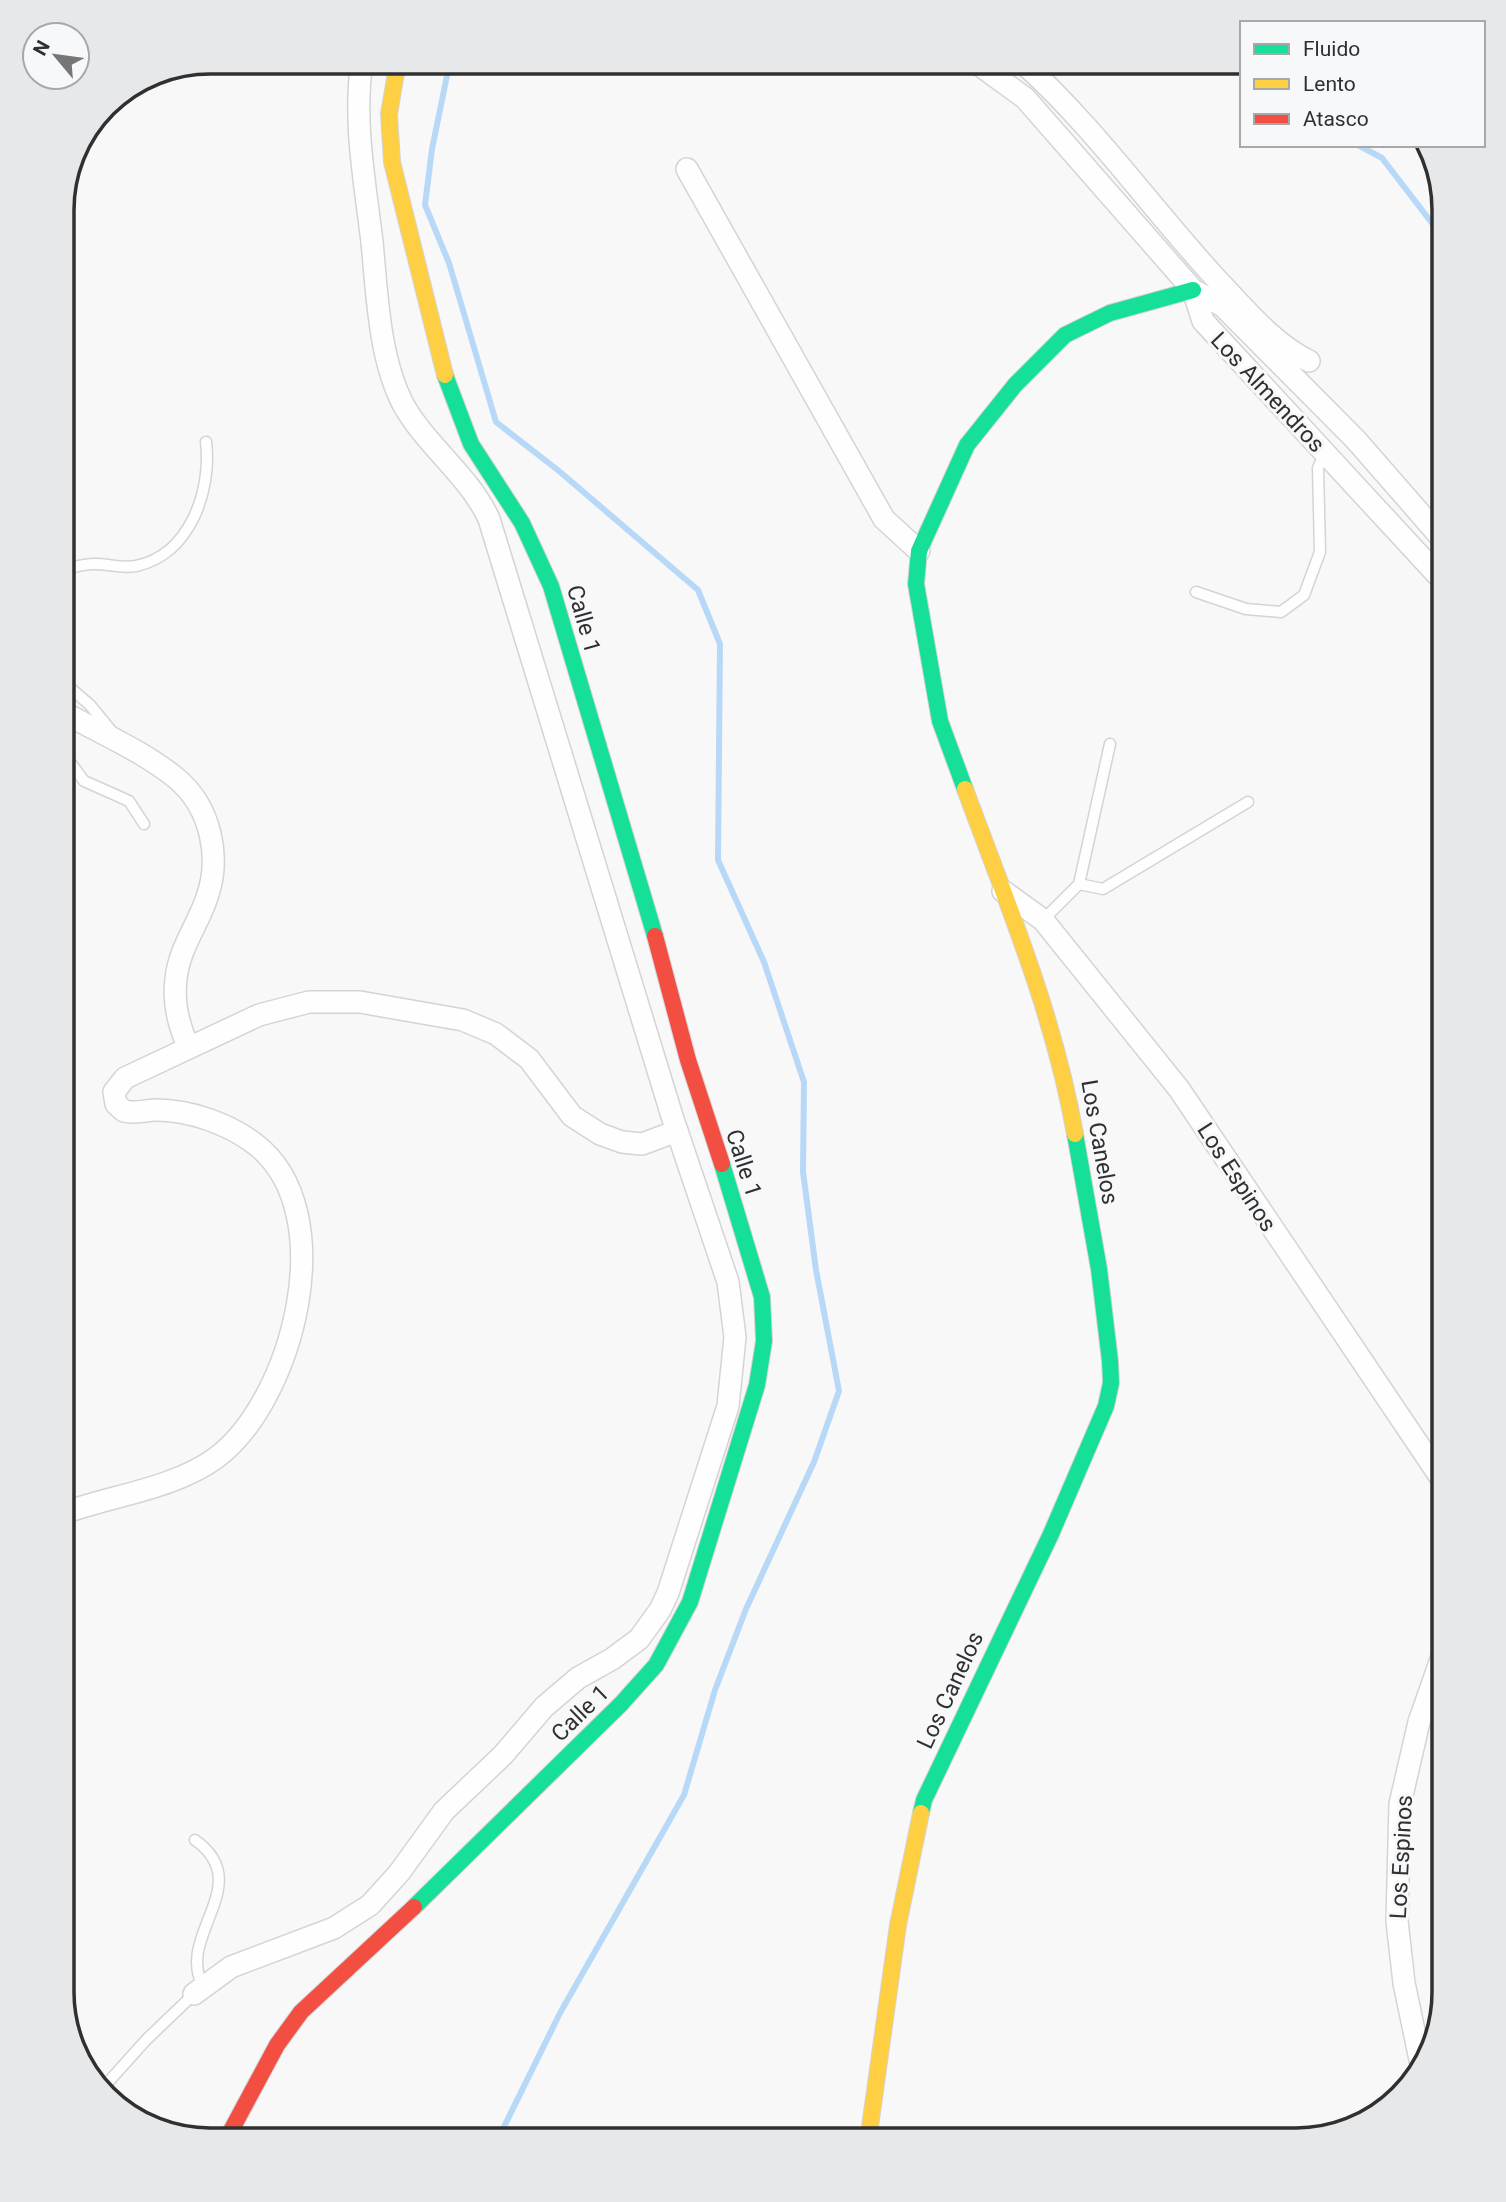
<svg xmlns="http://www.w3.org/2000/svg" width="1506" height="2202" font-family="Roboto,sans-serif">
  <rect width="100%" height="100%" fill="#f8f8f9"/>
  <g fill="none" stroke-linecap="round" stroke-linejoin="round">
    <g stroke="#b7d9f7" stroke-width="6">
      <polyline points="450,61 432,149 425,205 449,263 496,422 559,471 698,590 720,644 718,860 764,962 804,1082 803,1172 816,1270 839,1391 814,1462 746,1609 715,1690 684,1795 560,2013 497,2141"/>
      <polyline points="1237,62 1242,66"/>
      <polyline points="1358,145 1382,158 1445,240"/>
    </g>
    <defs>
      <g id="lane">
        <polyline points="62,444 66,441"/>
        <path d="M61,570C72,568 83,564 93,564C107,563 120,569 136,566C190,555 212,490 206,442"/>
        <polyline points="1196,592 1246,609 1281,612 1304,595 1320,552 1318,468 1325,453"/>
        <polyline points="61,680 90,705 113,733"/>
        <polyline points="61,750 84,781 129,801 144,824"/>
        <polyline points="1079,884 1103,889 1248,802"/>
        <polyline points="1043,920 1079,884 1110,744"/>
        <path d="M195,1840C257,1884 175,1936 203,1986"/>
        <polyline points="102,2089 146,2040 194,1994"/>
      </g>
      <g id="street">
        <polyline points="974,61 1025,98 1193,290 1223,306 1356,440 1445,542"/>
        <path d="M1021,61C1096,128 1153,211 1221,284C1248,312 1274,344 1309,361"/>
        <polyline points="687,169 884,519 919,551"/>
        <polyline points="1193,290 1203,321 1445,583"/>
        <path d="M61,711C100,733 141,750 176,778C211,807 222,858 206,900C197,926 179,949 176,979C173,1002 178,1024 188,1046"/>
        <polyline points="1003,891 1043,920 1179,1089 1445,1484"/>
        <path d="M61,1514C112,1495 171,1490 216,1458C293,1401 343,1211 255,1144C229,1124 190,1110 156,1110C146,1110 135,1114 124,1111L116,1104L114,1092L125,1078L259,1015L309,1002H360L463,1020L496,1034L529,1059L572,1116L600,1134L622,1142L642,1144L677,1131"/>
        <path d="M194,1994L231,1967L334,1928L370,1905L399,1873L444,1811L503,1755L544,1707L578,1678L612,1659L639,1639L660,1610L668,1593L728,1406L735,1337L728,1282L672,1116L489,519C469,475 426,446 403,404C379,358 377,293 372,242C365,182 353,122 362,61"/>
        <polyline points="1422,2069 1404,1983 1397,1921 1400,1804 1419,1722 1445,1648"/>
      </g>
      <g id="fast">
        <polyline points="445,375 471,444 522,523 551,586 655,936"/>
        <polyline points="965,789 940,721 916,584 919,551 967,445 1015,385 1065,335 1110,313 1193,290"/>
        <polyline points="921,1813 924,1800 1051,1534 1106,1406 1111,1383 1110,1361 1099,1269 1075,1134"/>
        <polyline points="414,1907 621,1704 656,1665 690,1602 757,1385 764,1341 762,1297 722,1164"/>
      </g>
      <g id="slow">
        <polyline points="398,61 389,114 392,162 445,375"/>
        <path d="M965,789C1007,903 1054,1014 1075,1134"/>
        <polyline points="868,2141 898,1925 921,1813"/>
      </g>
      <g id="jam">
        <polyline points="655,936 688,1060 722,1164"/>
        <polyline points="226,2140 277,2045 301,2012 414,1907"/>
      </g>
    </defs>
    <use href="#lane" stroke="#d4d4d6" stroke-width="13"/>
    <use href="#street" stroke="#d4d4d6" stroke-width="24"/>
    <use href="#fast" stroke="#d4d4d6" stroke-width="18"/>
    <use href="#slow" stroke="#d4d4d6" stroke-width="18"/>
    <use href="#jam" stroke="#d4d4d6" stroke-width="18"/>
    <use href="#lane" stroke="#fefefe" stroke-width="10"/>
    <use href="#street" stroke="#fefefe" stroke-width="21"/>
    <use href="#fast" stroke="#16e098" stroke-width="16"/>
    <use href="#slow" stroke="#ffcf43" stroke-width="16"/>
    <use href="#jam" stroke="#f24e42" stroke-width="16"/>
  </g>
  <g text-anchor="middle" stroke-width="6" stroke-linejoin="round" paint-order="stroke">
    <g font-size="23" fill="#303031" stroke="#f7f8fa">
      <text transform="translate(1268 392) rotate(47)" y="8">Los Almendros</text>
      <text transform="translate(584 619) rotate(74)" y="8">Calle 1</text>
      <text transform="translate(1100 1142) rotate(80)" y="8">Los Canelos</text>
      <text transform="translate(744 1163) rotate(72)" y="8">Calle 1</text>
      <text transform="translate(1237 1177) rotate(57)" y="8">Los Espinos</text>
      <text transform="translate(950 1690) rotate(-65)" y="8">Los Canelos</text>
      <text transform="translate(580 1713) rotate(-44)" y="8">Calle 1</text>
      <text transform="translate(1401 1857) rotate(-87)" y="8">Los Espinos</text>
    </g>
  </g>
  <path d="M0 0H1506V2202H0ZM210 74H1296A136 136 0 0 1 1432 210V1992A136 136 0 0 1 1296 2128H210A136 136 0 0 1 74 1992V210A136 136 0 0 1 210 74Z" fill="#e7e8ea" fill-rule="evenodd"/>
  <path fill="none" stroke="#303031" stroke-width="3.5" d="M210 74H1296A136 136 0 0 1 1432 210V1992A136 136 0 0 1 1296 2128H210A136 136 0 0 1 74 1992V210A136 136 0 0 1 210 74Z"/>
  <rect x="1240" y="21" width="245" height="126" fill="#f7f8fa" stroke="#a7a8aa" stroke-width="2"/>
  <rect x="1254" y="44" width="35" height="10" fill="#16e098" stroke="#a7a8aa" stroke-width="2"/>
  <text x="1303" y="56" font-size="21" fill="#303031">Fluido</text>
  <rect x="1254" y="79" width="35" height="10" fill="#ffcf43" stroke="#a7a8aa" stroke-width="2"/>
  <text x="1303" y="91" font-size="21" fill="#303031">Lento</text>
  <rect x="1254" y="114" width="35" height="10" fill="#f24e42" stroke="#a7a8aa" stroke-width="2"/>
  <text x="1303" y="126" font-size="21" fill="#303031">Atasco</text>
  <g transform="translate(56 56) rotate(299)"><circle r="33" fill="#f7f8fa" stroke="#a7a8aa" stroke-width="2"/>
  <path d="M0-5L12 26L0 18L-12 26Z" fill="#767677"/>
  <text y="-10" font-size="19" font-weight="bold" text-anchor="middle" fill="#303031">N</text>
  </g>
</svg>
